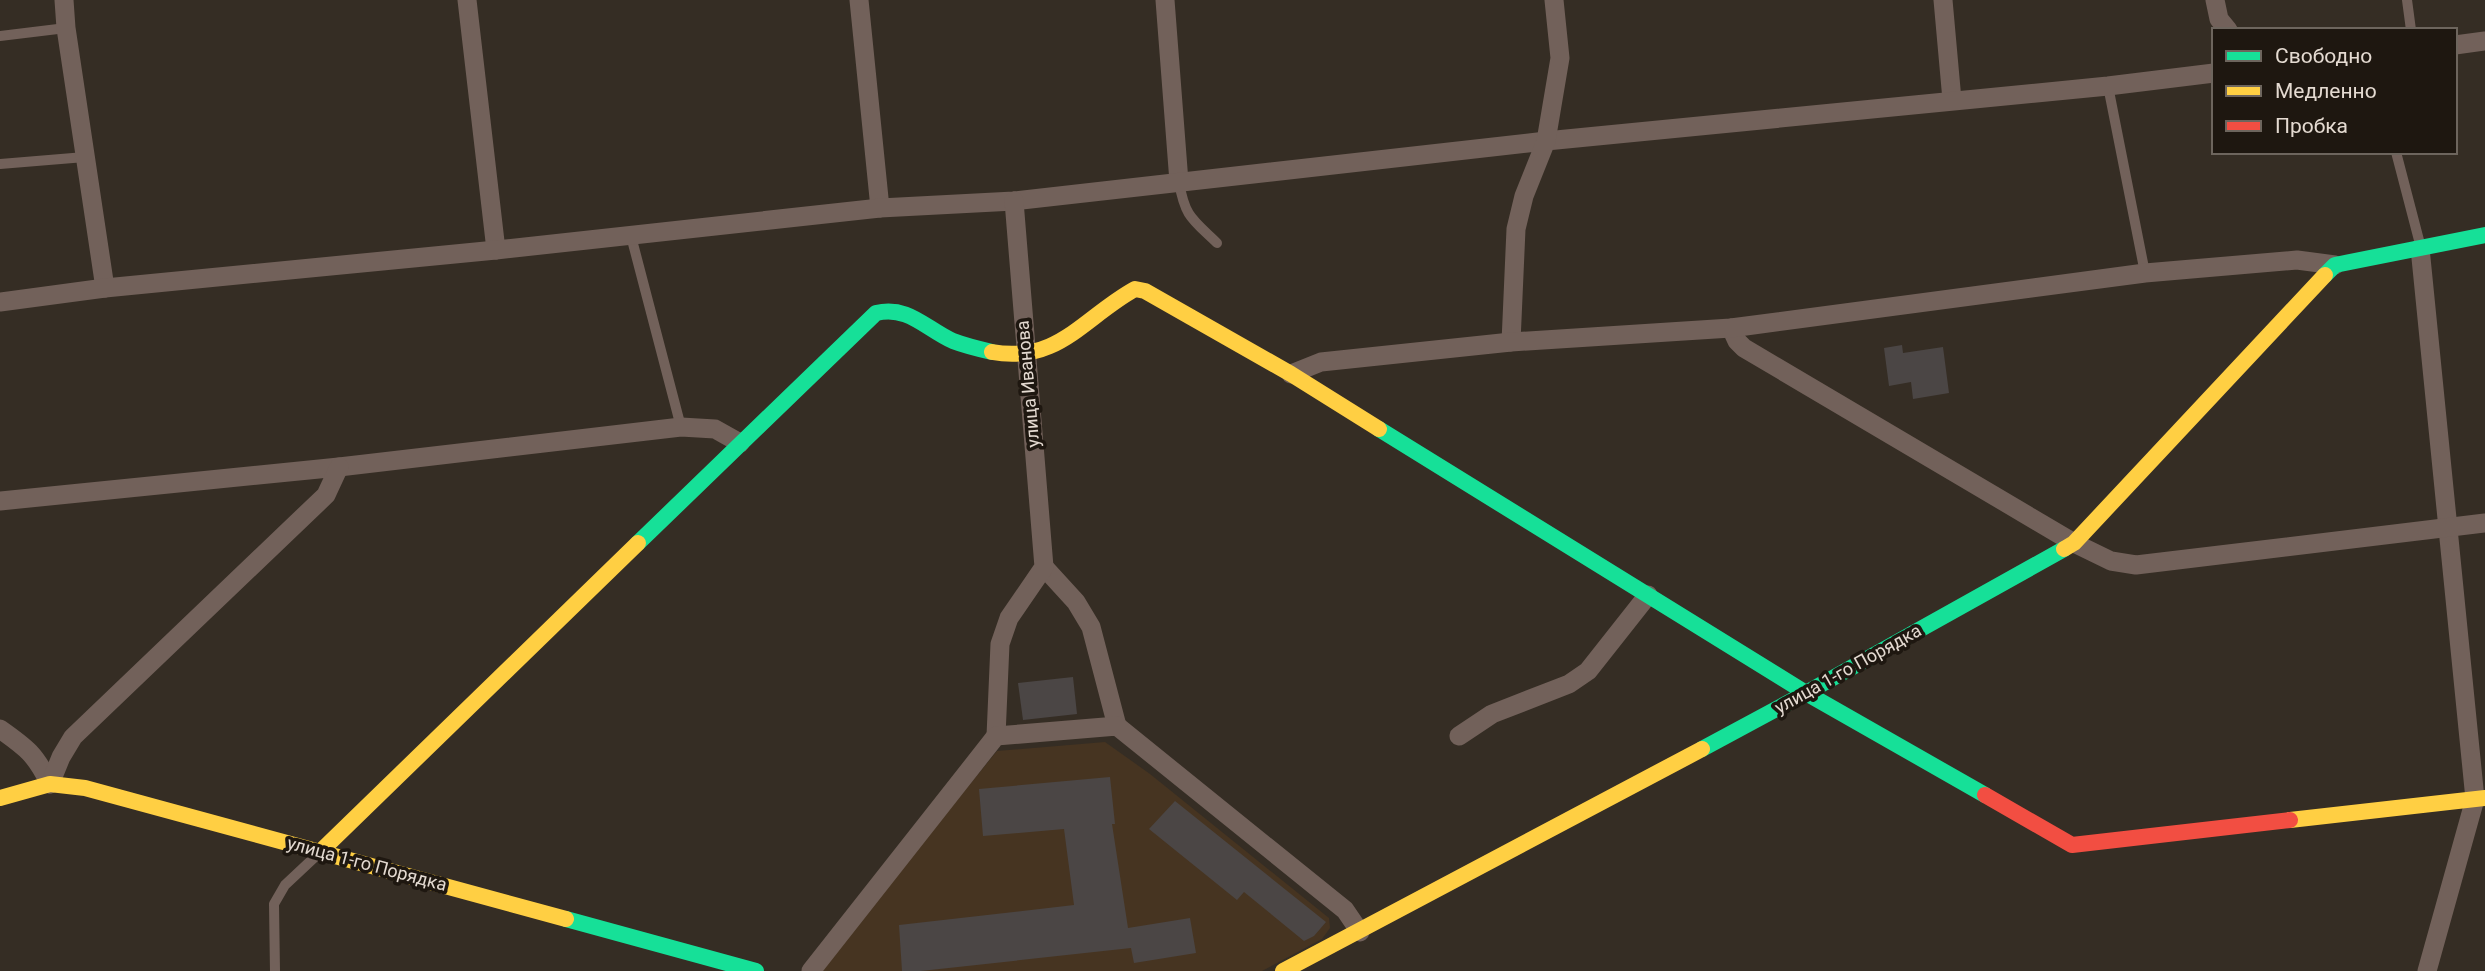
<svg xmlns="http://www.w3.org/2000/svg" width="2485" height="971" font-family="Roboto,sans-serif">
  <rect width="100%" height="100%" fill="#352d24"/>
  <polygon fill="#463421" points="1105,742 1150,774 1329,918 1330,928 1322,939 1262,971 822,971 831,955 997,751"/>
  <g fill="#4b4645">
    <polygon points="1902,345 1903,353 1943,347 1949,393 1913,399 1911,382 1889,386 1884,348"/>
    <polygon points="1073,677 1077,714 1023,720 1018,683"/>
    <polygon points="1110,777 1115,824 1112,824 1128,928 1190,918 1196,953 1134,963 1131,948 921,971 902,971 899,925 1074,905 1064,829 983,836 979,789"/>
    <polygon points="1175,801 1326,922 1314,936 1304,941 1244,892 1237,900 1149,829"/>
  </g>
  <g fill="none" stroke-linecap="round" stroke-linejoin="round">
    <g stroke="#72615a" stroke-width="10">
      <polyline points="2407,0 2411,30"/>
      <polyline points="0,36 66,28"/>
      <polyline points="2108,86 2145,273"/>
      <polyline points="2396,152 2420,244"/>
      <polyline points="0,164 85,157"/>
      <path d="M1179,182C1185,217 1192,219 1217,243"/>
      <polyline points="631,236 681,427"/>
      <polyline points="275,971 274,904 285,885 317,855"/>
    </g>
    <g stroke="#72615a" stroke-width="19">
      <polyline points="64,0 66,28 105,288"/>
      <polyline points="467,0 496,250"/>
      <polyline points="859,0 880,208"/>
      <polyline points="1165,0 1179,182"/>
      <polyline points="1943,0 1952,100"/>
      <polyline points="2215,0 2219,19 2228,30"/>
      <polyline points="2455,45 2485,41"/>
      <polyline points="2420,248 2475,799 2427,971"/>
      <polyline points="0,302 105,288 496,250 880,208 1014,201 1546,141 2108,86 2214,73"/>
      <polyline points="1731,328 1737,341 1744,348 2074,543 2111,561 2136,565 2485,523"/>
      <polyline points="1511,342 1516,229 1524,196 1546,141 1560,58 1554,0"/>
      <polyline points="1291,374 1321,362 1511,342 1731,328 2145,273 2297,260 2335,265"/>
      <polyline points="0,501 339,467 681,427 715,429 740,443"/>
      <polyline points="1044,567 1076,602 1091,627 1117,726"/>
      <path d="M0,729C27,748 35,754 50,784"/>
      <polyline points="996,736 1000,644 1009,618 1044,567 1014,201"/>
      <polyline points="1459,736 1492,714 1569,684 1588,671 1648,595"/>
      <polyline points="50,784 61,757 73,737 326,495 339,467"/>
      <polyline points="811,971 996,736 1117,726 1345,910 1360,932"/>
    </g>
    <g stroke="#16e098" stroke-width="16">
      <polyline points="2325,275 2335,265 2485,235"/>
      <polyline points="1379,429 1806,693 1985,795"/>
      <path d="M638,543L876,313C908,305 926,329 953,341C966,346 979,349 992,352"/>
      <polyline points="1702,749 1806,693 2064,549"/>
      <polyline points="566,919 756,971"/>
    </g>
    <g stroke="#ffcf43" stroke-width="16">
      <path d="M992,352C1058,364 1084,317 1135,289L1145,291L1291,374L1379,429"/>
      <polyline points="2064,549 2074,543 2325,275"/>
      <polyline points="0,798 50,784 85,788 566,919"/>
      <polyline points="2290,820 2485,798"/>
      <polyline points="321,851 638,543"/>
      <polyline points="1283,971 1702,749"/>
    </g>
    <polyline stroke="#f24e42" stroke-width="16" points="1985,795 2072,845 2290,820"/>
  </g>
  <g text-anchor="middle" stroke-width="7" stroke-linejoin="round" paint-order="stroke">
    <g font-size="18" fill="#e4dad1" stroke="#1e1710">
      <text transform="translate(1028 384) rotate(-95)" y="6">улица Иванова</text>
      <text transform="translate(1848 669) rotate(-29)" y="6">улица 1-го Порядка</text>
      <text transform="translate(367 864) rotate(15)" y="6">улица 1-го Порядка</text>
    </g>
  </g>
  <rect x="2212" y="28" width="245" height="126" fill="#1e1710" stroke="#6d655d" stroke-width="2"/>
  <rect x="2226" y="51" width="35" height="10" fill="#16e098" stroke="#6d655d" stroke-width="2"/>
  <text x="2275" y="63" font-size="21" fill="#e4dad1">Свободно</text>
  <rect x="2226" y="86" width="35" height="10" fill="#ffcf43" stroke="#6d655d" stroke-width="2"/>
  <text x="2275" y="98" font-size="21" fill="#e4dad1">Медленно</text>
  <rect x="2226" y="121" width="35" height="10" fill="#f24e42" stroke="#6d655d" stroke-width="2"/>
  <text x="2275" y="133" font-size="21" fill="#e4dad1">Пробка</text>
</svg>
